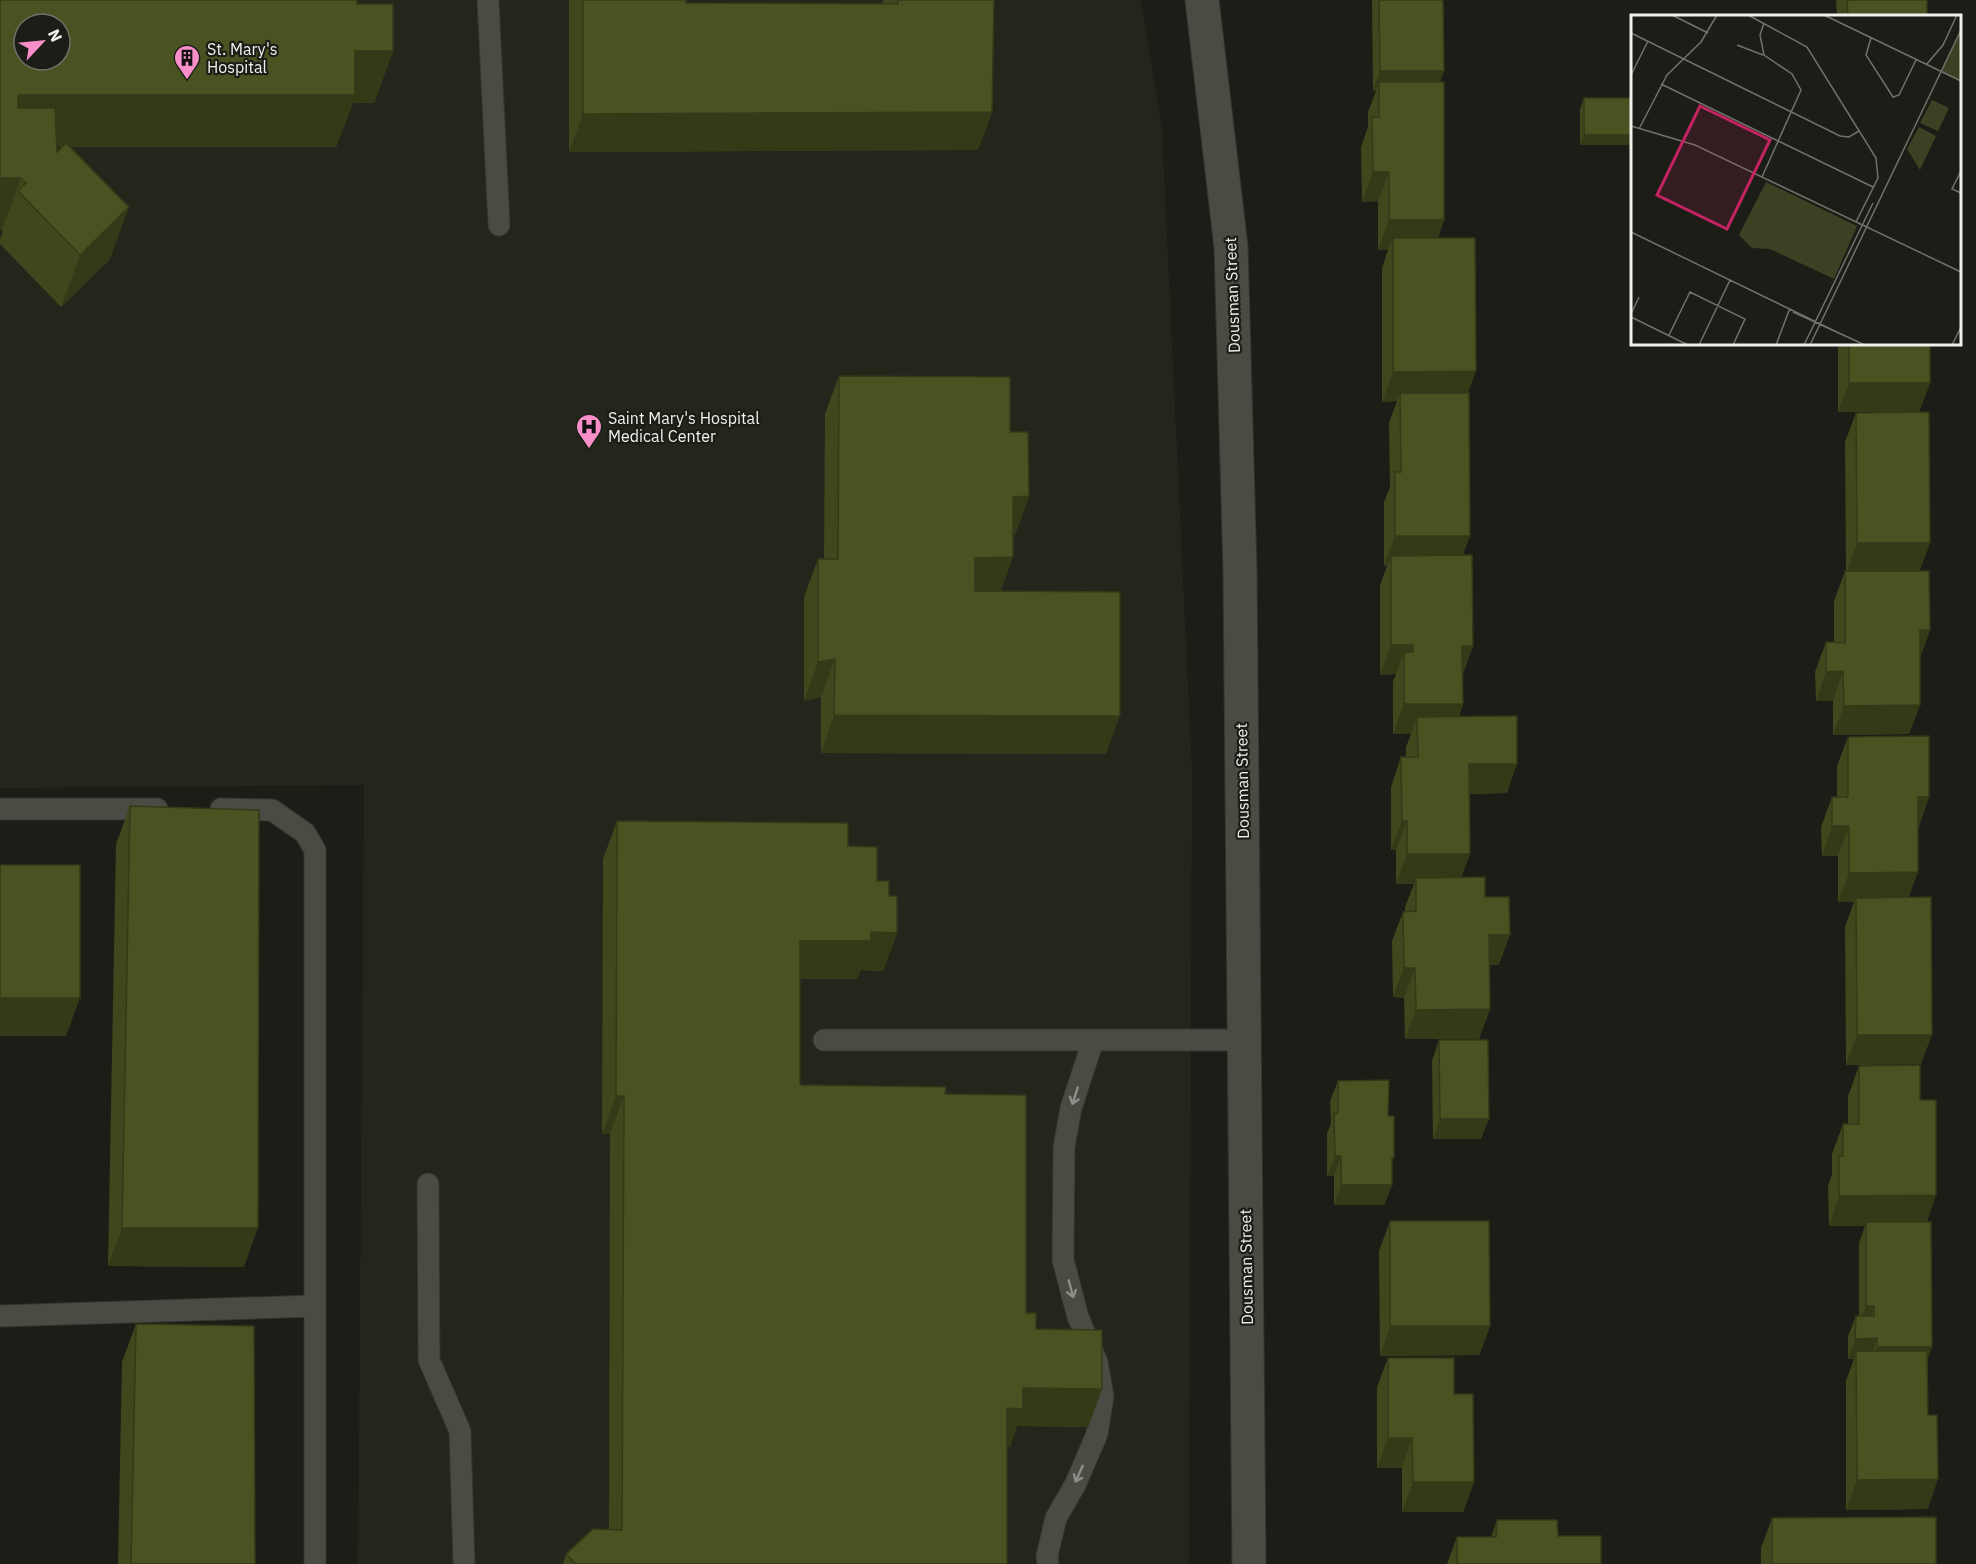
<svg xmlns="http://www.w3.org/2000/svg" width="1976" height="1564" font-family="'IBM Plex Sans',sans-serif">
  <rect width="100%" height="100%" fill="#1b1d16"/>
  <path fill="#23261a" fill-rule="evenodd" d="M0,0H1141L1162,130L1192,770L1189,1564H358L364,785L0,788ZM24,24H60V60H24Z"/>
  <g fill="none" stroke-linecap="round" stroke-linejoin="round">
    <defs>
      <g id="service">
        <polyline points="488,0 499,225"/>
        <polyline points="0,809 157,809"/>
        <polyline points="221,809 272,810 305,833 315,850 315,1564"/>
        <polyline points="824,1040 1244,1040"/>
        <polyline points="428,1184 429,1360 460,1431 464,1564"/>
        <polyline points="0,1316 315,1306"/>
        <polyline points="1048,1564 1047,1556 1056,1518 1075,1485 1097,1434 1103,1396 1097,1362 1078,1317 1063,1260 1064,1147 1071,1108 1093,1041"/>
      </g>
      <polyline id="tertiary" points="1202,0 1231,247 1240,571 1249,1564"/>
    </defs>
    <use href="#service" stroke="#353632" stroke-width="23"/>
    <use href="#tertiary" stroke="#353632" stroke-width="35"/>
    <use href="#service" stroke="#4a4c44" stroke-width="21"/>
    <use href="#tertiary" stroke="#4a4c44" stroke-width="33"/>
  </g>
  <g fill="#3f471d" fill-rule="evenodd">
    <path d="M0,0L357,4L393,51L374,103H353L336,147H70L110,259L61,307L0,244V240L3,231L0,230ZM56,147H62L57,152Z"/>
    <polygon points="569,0 686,0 686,3 883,4 883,0 994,0 992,112 978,150 569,152"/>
    <polygon points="1372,0 1443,0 1444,71 1440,82 1444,220 1438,238 1468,393 1463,555 1473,646 1463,674 1463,704 1459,717 1507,793 1469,794 1470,854 1461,877 1485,897 1499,965 1490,965 1490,1009 1479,1039 1405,1039 1404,998 1393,997 1392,941 1403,912 1405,912 1405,907 1414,884 1396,884 1396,850 1391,850 1391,787 1401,757 1406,757 1406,747 1411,734 1393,734 1393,682 1396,674 1380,675 1380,585 1387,566 1384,566 1384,502 1390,487 1389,423 1397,401 1382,402 1382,268 1388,250 1378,250 1378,201 1362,202 1361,147 1368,127 1368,112 1376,91 1373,91 1372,2"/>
    <polygon points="1836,0 1927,0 1927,16 1837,16"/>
    <polygon points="1584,98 1629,145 1580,145 1580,109"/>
    <polygon points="1838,344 1930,344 1930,383 1919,412 1838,412"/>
    <polygon points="839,376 1010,432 1029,496 1015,535 1013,535 1001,591 1106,754 821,753 821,697 804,701 804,597 818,559 824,559 825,414"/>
    <polygon points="1856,413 1930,543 1919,571 1930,630 1920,658 1920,705 1909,734 1833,735 1833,701 1816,701 1815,672 1826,642 1834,642 1834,601 1845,571 1846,571 1845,442"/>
    <polygon points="1848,737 1929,797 1918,827 1909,897 1921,1064 1846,1065 1845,927 1854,902 1838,902 1838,856 1822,856 1821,827 1832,797 1837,797 1837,766"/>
    <polygon points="130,806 244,1267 108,1266 116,844"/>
    <polygon points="617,821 848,846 877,881 889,896 897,933 883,971 861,970 857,979 800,979 800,1085 945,1094 1026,1313 1036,1329 1102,1389 1088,1427 1017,1426 1010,1447 1007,1447 1007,1564 563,1564 566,1554 609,1529 610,1134 602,1134 603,859"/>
    <polygon points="1439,1040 1481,1139 1433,1139 1432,1061"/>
    <polygon points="1859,1066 1920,1100 1932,1347 1927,1359 1928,1509 1846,1510 1846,1381 1854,1359 1848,1359 1848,1336 1856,1316 1859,1316 1859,1243 1865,1226 1829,1226 1828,1186 1832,1175 1832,1154 1843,1124 1848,1124 1848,1096"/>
    <polygon points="1338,1081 1388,1116 1392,1164 1392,1185 1384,1205 1334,1205 1334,1176 1327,1176 1327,1134 1331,1123 1330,1101"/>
    <polygon points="1390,1221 1490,1326 1479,1355 1380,1356 1379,1251"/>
    <polygon points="136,1324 255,1564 118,1564 122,1362"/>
    <polygon points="1388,1358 1454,1394 1474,1482 1463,1512 1402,1512 1402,1468 1377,1468 1377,1387"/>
    <polygon points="1772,1518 1936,1564 1761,1564 1761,1548"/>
    <polygon points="1497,1520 1558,1536 1601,1564 1447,1564 1457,1537 1491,1537"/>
  </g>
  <g fill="#333a18">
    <polygon points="355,51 393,51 374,103 353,103 336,147 0,147 18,95"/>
    <polygon points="1380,71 1444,71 1436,91 1379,82 1376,91 1373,91"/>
    <polygon points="992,112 978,150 569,152 583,114"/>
    <polygon points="1584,135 1632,135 1632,136 1629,145 1580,145"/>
    <polygon points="1373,172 1389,172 1378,201 1362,202"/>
    <polygon points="0,178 21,178 2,230 0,230"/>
    <polygon points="129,207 110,259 61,307 80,255"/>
    <polygon points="1389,220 1444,220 1434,250 1393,238 1388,250 1378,250"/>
    <polygon points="1476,371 1465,401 1400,393 1397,401 1382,402 1393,372"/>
    <polygon points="1849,383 1930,383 1919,412 1838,412"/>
    <polygon points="1029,496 1015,535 999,535 1013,497"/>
    <polygon points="1395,536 1470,536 1459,566 1391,556 1387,566 1384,566"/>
    <polygon points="1857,543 1930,543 1919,573 1846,573"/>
    <polygon points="1013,557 999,596 961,596 975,558"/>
    <polygon points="1920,630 1930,630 1919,659"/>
    <polygon points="1391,645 1413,645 1404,668 1404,652 1396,674 1380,675"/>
    <polygon points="1462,646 1473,646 1462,675"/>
    <polygon points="835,659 821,697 804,701 818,662"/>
    <polygon points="1843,671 1833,701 1816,701 1826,672"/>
    <polygon points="1404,704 1463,704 1452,734 1417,717 1411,734 1393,734"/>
    <polygon points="1920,705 1909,734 1833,735 1844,706"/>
    <polygon points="834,715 1120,716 1106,754 821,753"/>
    <polygon points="1469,764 1517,764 1507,793 1458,794"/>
    <polygon points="1918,797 1929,797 1919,827 1907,827"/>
    <polygon points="1402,821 1407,821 1396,850 1391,850"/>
    <polygon points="1832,826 1849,826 1838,856 1822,856"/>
    <polygon points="1407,854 1470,854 1459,883 1416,878 1414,884 1396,884"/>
    <polygon points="1918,872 1907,902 1856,898 1854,902 1838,902 1849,873"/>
    <polygon points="871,932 897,933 883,971 861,970 857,979 786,979 800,941"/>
    <polygon points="1489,935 1510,935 1499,965 1478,965"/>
    <polygon points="1404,968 1415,968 1404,998 1393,997"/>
    <polygon points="0,998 80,998 66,1036 0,1036"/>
    <polygon points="1490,1009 1479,1039 1405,1039 1416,1010"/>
    <polygon points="1857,1035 1932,1035 1921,1064 1846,1065"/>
    <polygon points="616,1096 624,1096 610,1134 602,1134"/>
    <polygon points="1440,1119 1489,1119 1481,1139 1433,1139"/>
    <polygon points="1335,1156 1341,1156 1334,1176 1327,1176"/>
    <polygon points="1341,1185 1392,1185 1384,1205 1334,1205"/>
    <polygon points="1936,1195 1926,1225 1866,1222 1865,1226 1829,1226 1839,1196"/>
    <polygon points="122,1228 258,1228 244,1267 108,1266"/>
    <polygon points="1866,1306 1874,1306 1867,1326 1859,1326"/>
    <polygon points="1390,1326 1490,1326 1479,1355 1380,1356"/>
    <polygon points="1877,1338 1870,1359 1856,1351 1854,1359 1848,1359 1855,1339"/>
    <polygon points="1877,1347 1932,1347 1925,1367 1870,1367"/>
    <polygon points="1023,1388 1102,1389 1088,1427 1017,1426 1010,1447 993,1446 1007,1408"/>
    <polygon points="1388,1438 1412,1438 1402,1468 1377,1468"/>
    <polygon points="1938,1479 1928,1509 1846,1510 1857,1480"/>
    <polygon points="1413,1482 1474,1482 1463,1512 1402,1512"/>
  </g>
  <g fill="#495322" stroke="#333a18" stroke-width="1.5" fill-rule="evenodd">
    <path d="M0,0H357V4H393V51H355V95H18V108H55L57,152L66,143L129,207L80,255L18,191L26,183L21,178H0ZM24,24H60V60H24Z"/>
    <polygon points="583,0 686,0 686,3 898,4 898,0 994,0 992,112 583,114"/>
    <polygon points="1379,0 1443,0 1444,71 1380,71"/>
    <polygon points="1847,0 1927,0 1927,16 1848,16"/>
    <polygon points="1379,82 1444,82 1444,220 1389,220 1389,172 1373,172 1372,117 1379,117"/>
    <rect x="1584" y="98" width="48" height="37"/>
    <polygon points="1393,238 1475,238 1476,371 1393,372"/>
    <rect x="1849" y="344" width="81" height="39"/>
    <polygon points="839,376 1010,377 1010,432 1028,432 1029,496 1013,497 1013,557 975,558 975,591 1120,592 1120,716 834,715 835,659 818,662 818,559 838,559"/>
    <polygon points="1400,393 1469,393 1470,536 1395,536 1395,472 1401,472"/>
    <polygon points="1929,412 1930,543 1857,543 1856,413"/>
    <polygon points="1472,555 1473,646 1462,646 1463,704 1404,704 1404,652 1413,652 1413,645 1391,645 1391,556"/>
    <polygon points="1845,571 1929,571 1930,630 1920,630 1920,705 1844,706 1843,671 1826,672 1826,642 1845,643"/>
    <polygon points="1517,716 1517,764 1469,764 1470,854 1407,854 1407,821 1402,821 1401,757 1418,757 1417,717"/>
    <polygon points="1929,736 1929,797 1918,797 1918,872 1849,873 1849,826 1832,826 1832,797 1848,797 1848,737"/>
    <polygon points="130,806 259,810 258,1228 122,1228"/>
    <polygon points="617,821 848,823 848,846 877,847 877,881 889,881 889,896 897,896 897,933 871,932 871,941 800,941 800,1085 946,1087 945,1094 1026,1095 1026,1313 1036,1313 1036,1329 1102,1330 1102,1389 1023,1388 1023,1409 1007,1408 1007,1564 576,1564 566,1554 593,1529 622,1530 624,1096 616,1096"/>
    <rect x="0" y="865" width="80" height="133"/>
    <polygon points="1485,877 1485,897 1509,897 1510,935 1489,935 1490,1009 1416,1010 1415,968 1404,968 1403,912 1416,911 1416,878"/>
    <polygon points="1931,897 1932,1035 1857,1035 1856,898"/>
    <polygon points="1439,1040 1488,1040 1489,1119 1440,1119"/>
    <polygon points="1920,1065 1920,1100 1936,1100 1936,1195 1839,1196 1839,1156 1843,1156 1843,1124 1859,1124 1859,1066"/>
    <polygon points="1389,1080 1388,1116 1394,1116 1394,1158 1392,1158 1392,1185 1341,1185 1341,1156 1335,1156 1334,1113 1338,1113 1338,1081"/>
    <polygon points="1390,1221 1489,1221 1490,1326 1390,1326"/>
    <polygon points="1866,1222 1931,1222 1932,1347 1877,1347 1877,1338 1855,1339 1856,1316 1874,1316 1874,1306 1866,1306"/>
    <polygon points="136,1324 254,1326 255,1564 131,1564"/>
    <polygon points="1856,1351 1927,1351 1928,1415 1937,1415 1938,1479 1857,1480"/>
    <polygon points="1388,1358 1454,1358 1454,1394 1473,1394 1474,1482 1413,1482 1412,1438 1388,1438"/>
    <polygon points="1936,1517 1936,1564 1772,1564 1772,1518"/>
    <polygon points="1497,1520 1557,1520 1558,1536 1601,1536 1601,1564 1457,1564 1457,1537 1496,1537"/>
  </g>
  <defs><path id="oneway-shaft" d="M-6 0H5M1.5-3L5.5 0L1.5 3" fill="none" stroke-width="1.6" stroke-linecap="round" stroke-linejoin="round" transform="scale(1.5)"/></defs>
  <g stroke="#8c8e88">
    <use href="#oneway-shaft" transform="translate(1075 1096) rotate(108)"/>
    <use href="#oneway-shaft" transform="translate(1071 1289) rotate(75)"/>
    <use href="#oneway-shaft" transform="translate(1079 1474) rotate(114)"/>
  </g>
  <defs>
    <symbol id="building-pin" viewBox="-11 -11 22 30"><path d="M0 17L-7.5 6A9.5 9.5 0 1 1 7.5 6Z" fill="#f98fc9" stroke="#1b1d16"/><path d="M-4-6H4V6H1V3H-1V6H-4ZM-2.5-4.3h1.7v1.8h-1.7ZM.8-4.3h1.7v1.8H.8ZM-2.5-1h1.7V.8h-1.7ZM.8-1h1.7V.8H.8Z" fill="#111"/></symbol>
    <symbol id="hospital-pin" viewBox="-11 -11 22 30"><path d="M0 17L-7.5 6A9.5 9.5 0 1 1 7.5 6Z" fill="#f98fc9" stroke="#1b1d16"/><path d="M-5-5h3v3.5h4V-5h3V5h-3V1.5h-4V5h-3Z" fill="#111"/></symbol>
  </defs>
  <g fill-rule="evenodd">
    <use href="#building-pin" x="172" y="43" width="30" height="40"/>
    <use href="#hospital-pin" x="574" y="412" width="30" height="40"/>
  </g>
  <g text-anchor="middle" stroke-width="4.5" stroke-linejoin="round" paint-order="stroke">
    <g font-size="16" fill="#f0f2ed" stroke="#1b1d16" text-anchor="start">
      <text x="207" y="55">St. Mary's<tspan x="207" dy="18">Hospital</tspan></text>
      <text x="608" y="424">Saint Mary's Hospital<tspan x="608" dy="18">Medical Center</tspan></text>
    </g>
    <g font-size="16" fill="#f0f2ed" stroke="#1b1d16">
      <text transform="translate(1232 295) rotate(-92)" y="6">Dousman Street</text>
      <text transform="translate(1242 781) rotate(-91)" y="6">Dousman Street</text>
      <text transform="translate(1246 1267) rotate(-91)" y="6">Dousman Street</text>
    </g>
  </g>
  <g transform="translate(1631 15)">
    <rect width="330" height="330" fill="#1b1d16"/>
    <path d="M330,15V66L310,57ZM301,85L318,93L307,116L289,108ZM288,112L305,121L289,155L276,134ZM135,167L226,211L203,264L139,234L121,233L108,220Z" fill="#3b4223"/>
    <path fill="none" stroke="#70726c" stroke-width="1.5" d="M41,0L77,18M117,0L176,32L245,143L247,163L225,207M193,0L330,66M0,18L209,121L218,122L228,116M240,23L235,40L262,82L268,80L285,45M106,30L132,40M295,50L312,30L326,0M0,60L17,26M30,69L242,172M0,111L64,130L330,257M8,114L36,60L70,27L86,0M330,156L321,174L330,178M131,162L170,75L161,59L133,40L129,20L133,8M0,217L214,321M162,297L234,330M0,299L8,282M0,302L57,330M38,320L59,277L114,304L102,330M68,330L99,265M145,330L159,293M173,330L242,188M179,330L330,15M321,330L330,312"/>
    <path fill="#c42362" fill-opacity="0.15" stroke="#c42362" stroke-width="3" d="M69,91L139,125L96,214L26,180Z"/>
    <rect width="330" height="330" fill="none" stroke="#f0f2ed" stroke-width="3"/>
  </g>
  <g transform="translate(42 42) rotate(64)"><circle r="28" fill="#1b1d16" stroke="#70726c" stroke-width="1.5"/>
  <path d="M0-4.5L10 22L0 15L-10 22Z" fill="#f98fc9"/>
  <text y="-9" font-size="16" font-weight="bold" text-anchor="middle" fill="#f0f2ed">N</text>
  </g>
</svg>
